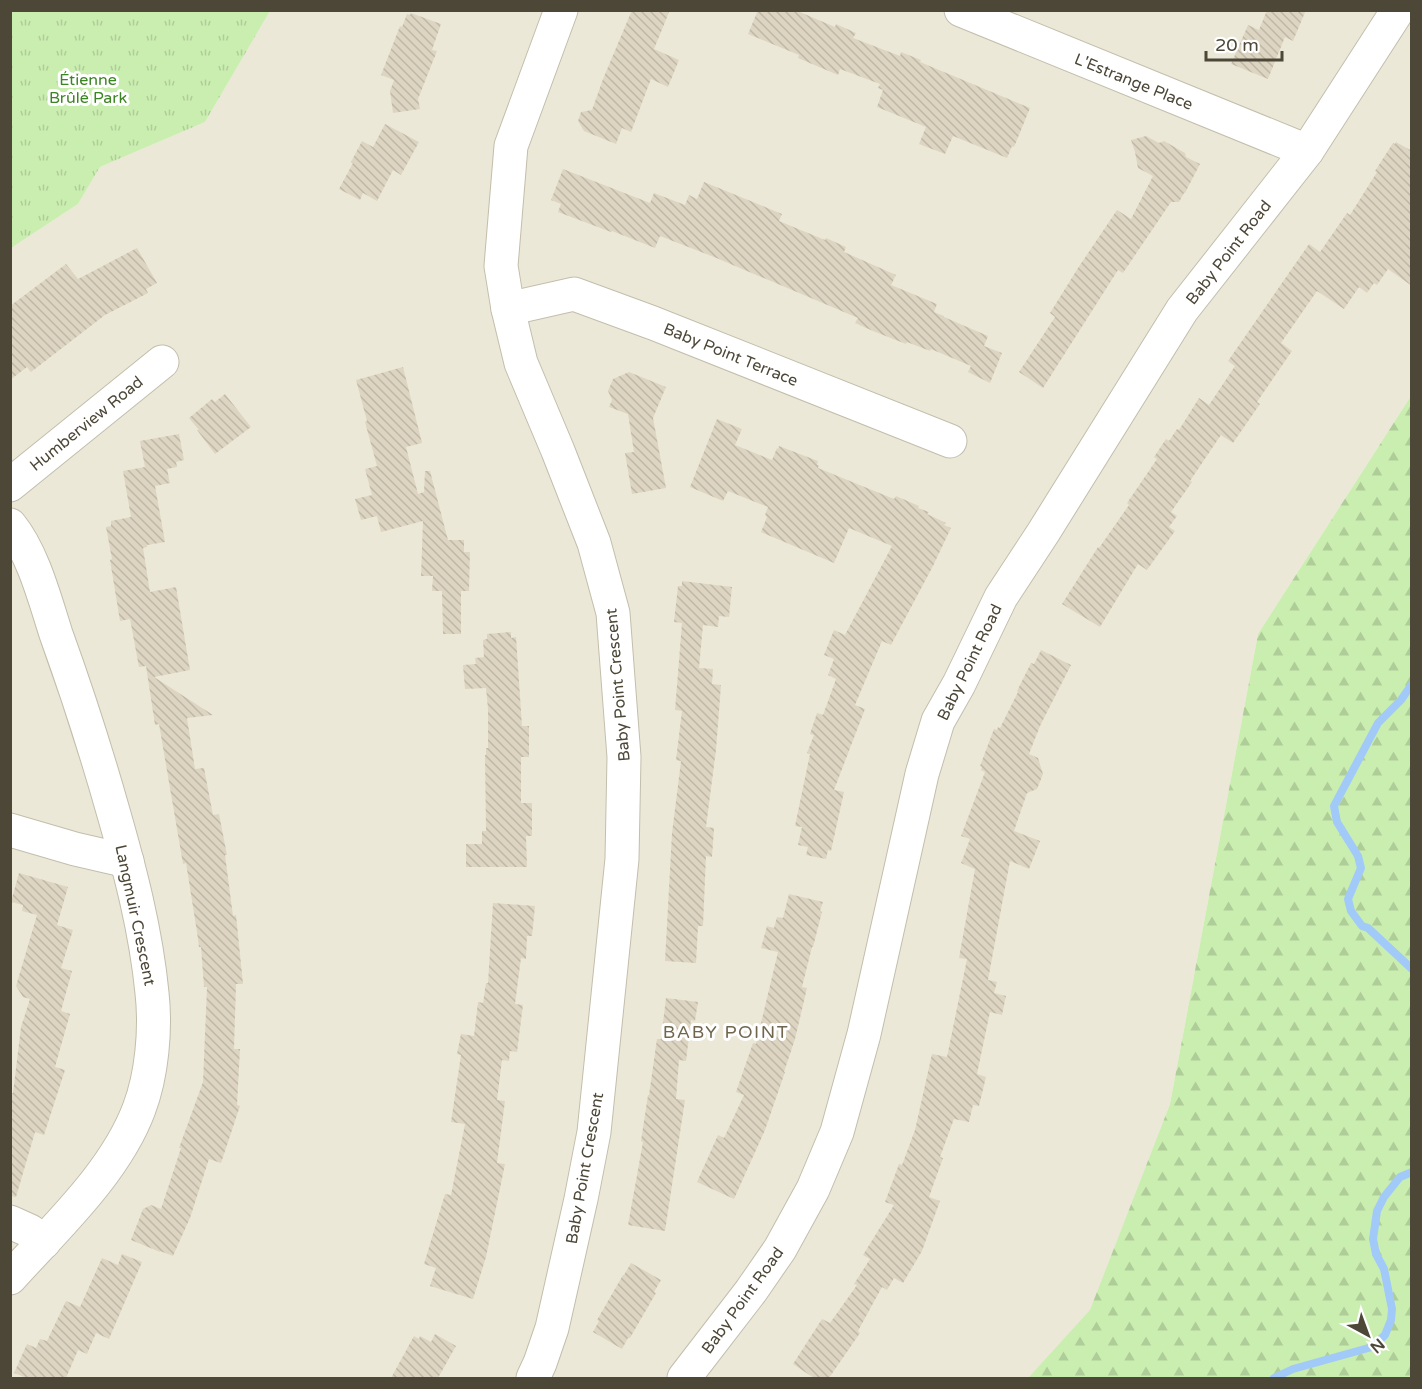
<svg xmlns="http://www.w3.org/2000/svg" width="1422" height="1389" font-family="'Varela Round',sans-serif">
  <defs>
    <pattern id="forest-firs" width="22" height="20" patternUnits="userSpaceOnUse" patternTransform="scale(1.5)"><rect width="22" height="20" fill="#caeeb0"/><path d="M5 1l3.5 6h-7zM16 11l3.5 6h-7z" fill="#afcd98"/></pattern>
    <pattern id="park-tufts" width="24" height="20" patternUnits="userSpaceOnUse" patternTransform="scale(1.5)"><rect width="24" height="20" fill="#caeeb0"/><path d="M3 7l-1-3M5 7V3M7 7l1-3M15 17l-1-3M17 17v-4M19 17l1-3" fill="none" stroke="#afcd98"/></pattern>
    <pattern id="building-back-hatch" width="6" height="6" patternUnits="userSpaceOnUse" patternTransform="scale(1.5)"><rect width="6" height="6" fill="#ddd5c1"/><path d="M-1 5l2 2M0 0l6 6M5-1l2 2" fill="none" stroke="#bfb8a6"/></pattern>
  </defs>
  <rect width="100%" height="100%" fill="#f7f4eb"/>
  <polygon fill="#ebe8d8" points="270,11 1411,11 1411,396 1258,634 1170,1104 1090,1311 1028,1378 11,1378 11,248 78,204 100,167 205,122"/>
  <polygon fill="url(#forest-firs)" points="1411,396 1411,1378 1028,1378 1090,1310 1170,1104 1258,634"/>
  <polygon fill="url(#park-tufts)" points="11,10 270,10 270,11 205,122 100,167 78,204 11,248"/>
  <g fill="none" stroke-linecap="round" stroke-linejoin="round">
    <g stroke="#a2caf8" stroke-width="8">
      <polyline points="1412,684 1401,700 1378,723 1334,806 1337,822 1358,856 1361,868 1348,899 1351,911 1362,926 1368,928 1412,969"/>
      <polyline points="1274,1378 1293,1369 1372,1347 1385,1335 1391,1320 1392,1309 1384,1269 1376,1254 1373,1239 1377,1211 1384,1197 1400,1177 1412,1172"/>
    </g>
  </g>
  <g fill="url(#building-back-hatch)">
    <polygon points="632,10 670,10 654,49 679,60 668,87 651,79 631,132 622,128 616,144 584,131 578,121 581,112 592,110 603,79"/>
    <polygon points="758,10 795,10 835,27 836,24 856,33 853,38 900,56 901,52 921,60 920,62 1030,108 1014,147 1012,146 1007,158 953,136 945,154 919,144 926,127 877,107 883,90 878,88 880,84 840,69 838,75 798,58 799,55 748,34"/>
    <polygon points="1267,10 1306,10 1293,41 1285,37 1268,79 1231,64 1248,25 1259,30"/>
    <polygon points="411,13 441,24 432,50 437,51 418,99 420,109 393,113 390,91 394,80 381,75 400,26 402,27 407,14 410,15"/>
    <polygon points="385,124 419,142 401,175 393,170 377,201 363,193 360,200 339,189 353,163 351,162 362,141 373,147"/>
    <polygon points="1146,136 1159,143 1164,141 1185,153 1186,157 1200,164 1185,193 1184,193 1179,202 1171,202 1123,273 1118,270 1043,388 1019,372 1055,317 1050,313 1078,268 1117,210 1131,219 1153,176 1138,168 1135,152 1131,140"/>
    <polygon points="1396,142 1412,151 1412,286 1388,269 1377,285 1374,283 1367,293 1359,287 1344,309 1317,291 1281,343 1292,351 1257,402 1260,404 1233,443 1221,435 1190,481 1192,482 1171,512 1177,516 1169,527 1175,531 1147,570 1138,564 1100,627 1062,604 1098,547 1099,548 1129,505 1127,503 1157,459 1154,457 1166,439 1169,441 1177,429 1179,430 1199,398 1209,405 1235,366 1228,361 1309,244 1320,252 1347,213 1350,215 1377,172 1375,171 1393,143 1395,144"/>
    <polygon points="563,169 650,203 654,193 685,205 689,195 697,199 704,182 782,214 779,221 825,240 826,238 846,247 844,252 896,275 891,285 937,304 934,312 944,316 944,317 988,336 984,346 1002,353 990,383 968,372 971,366 931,349 930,351 907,342 906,344 873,331 855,323 858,318 714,257 660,236 655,248 612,231 611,232 558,212 561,204 551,200"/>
    <polygon points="137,248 157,283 146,289 148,293 105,315 31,372 27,367 10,380 10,306 66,264 78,279"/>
    <polygon points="403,367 422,443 406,447 418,494 424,492 425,471 430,471 448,540 464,540 464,552 470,552 469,591 461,591 461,634 443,634 442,591 432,591 433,576 421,576 423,521 381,532 377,516 361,520 355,499 372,495 365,469 377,466 365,422 367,421 356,380"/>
    <polygon points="629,372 666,387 653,418 666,488 632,494 625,453 634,452 628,414 609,407 612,400 608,391 613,379"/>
    <polygon points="225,394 251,427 215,454 197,430 199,430 189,418 212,399 215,402"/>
    <polygon points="717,419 742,429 735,445 772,460 777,448 778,449 779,446 818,461 817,465 819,465 818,468 894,499 896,496 919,506 918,508 929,512 927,514 946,523 944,525 951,528 933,566 891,645 882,641 855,705 865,709 834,790 844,792 831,851 828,850 826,859 806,855 808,847 798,845 802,827 795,826 810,754 807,753 814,735 810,734 817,713 823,715 836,679 828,675 834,659 824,655 834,630 845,635 892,546 849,528 834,563 761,532 767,517 765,515 768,507 728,491 723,501 690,487"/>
    <polygon points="179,434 184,460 176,462 177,467 167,469 170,483 155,486 165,542 147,545 147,547 143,548 150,592 176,587 190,670 154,677 213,715 187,718 195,769 204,768 213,815 219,814 227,855 225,855 233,916 236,915 243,984 236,984 234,1049 240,1049 237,1105 240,1106 221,1163 209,1159 190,1218 173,1256 160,1251 160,1252 131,1240 143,1209 151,1205 161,1209 181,1148 179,1148 203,1082 207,987 204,987 201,947 199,947 197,932 186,863 183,864 159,724 155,725 146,666 139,667 130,619 120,621 110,560 112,559 106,527 111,526 111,521 131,517 123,471 145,467 140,441"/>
    <polygon points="682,581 732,587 729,617 719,616 718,627 703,625 699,668 713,669 712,684 721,685 716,750 706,827 714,828 712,857 706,856 703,926 698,926 696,963 665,961 672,833 681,761 676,760 682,711 675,710 682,623 674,622 678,586 682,586"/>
    <polygon points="511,632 511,638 516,637 522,726 529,726 529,757 521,757 521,803 532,803 532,836 526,836 527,867 466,867 466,844 482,844 482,831 486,831 485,755 486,755 486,748 488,748 488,709 486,688 465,689 463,665 476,664 475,658 484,657 483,640 487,639 487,634"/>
    <polygon points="1041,650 1071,665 1040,726 1029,754 1038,758 1043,774 1037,789 1027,793 1014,831 1040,841 1029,869 1010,861 988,980 997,982 994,993 1006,996 1002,1015 990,1012 977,1074 986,1077 979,1106 973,1105 969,1122 954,1119 940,1157 943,1158 929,1197 940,1201 922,1251 903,1283 894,1278 887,1290 882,1287 858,1331 860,1333 829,1378 814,1378 793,1364 822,1319 830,1323 857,1285 854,1284 870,1259 863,1255 894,1205 885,1202 899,1164 902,1165 915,1130 932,1054 947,1057 967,959 959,958 975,869 961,863 970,839 961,836 985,772 981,770 982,767 980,766 994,729 997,730 998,727 1000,728 1018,692 1017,691 1031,663 1034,664"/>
    <polygon points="19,873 68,887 57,925 73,930 61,968 72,971 61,1011 70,1014 55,1067 65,1070 44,1135 35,1132 16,1197 10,1196 10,1093 13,1093 21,1027 30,999 23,997 16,986 37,915 22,911 23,905 11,902"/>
    <polygon points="789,894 823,902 820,911 822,912 813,947 812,947 802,987 807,988 795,1039 784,1072 785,1072 765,1130 734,1199 697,1182 718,1135 724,1138 744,1095 736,1092 753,1043 756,1044 778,952 761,948 767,926 774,928 777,917 783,918"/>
    <polygon points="493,903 535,906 532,936 527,936 526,959 521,958 515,1004 523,1005 517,1052 510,1051 509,1061 502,1060 497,1100 505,1101 497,1163 505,1164 486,1257 473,1299 430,1286 436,1268 424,1264 445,1194 451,1195 465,1124 451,1122 461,1055 457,1054 461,1034 474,1036 478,1002 483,1003 486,983 488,983"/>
    <polygon points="666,998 698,1002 695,1021 691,1020 686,1061 679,1060 676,1099 685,1100 665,1231 628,1225 643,1142 641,1141 648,1095 649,1095 657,1039 661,1039"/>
    <polygon points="122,1254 142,1262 109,1339 96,1333 87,1354 78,1350 66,1378 27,1378 14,1373 27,1344 36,1348 40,1339 47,1341 66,1301 80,1307 102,1258 118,1265"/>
    <polygon points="631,1263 661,1280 654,1292 656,1293 630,1338 628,1338 622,1349 593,1332 599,1321 597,1320 623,1275 624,1275"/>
    <polygon points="435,1334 456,1346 438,1378 391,1378 414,1336 419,1339 420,1336 431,1342"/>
  </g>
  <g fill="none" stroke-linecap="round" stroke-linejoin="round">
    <defs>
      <g id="minor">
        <polyline points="961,10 1307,151"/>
        <polyline points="508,309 574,294 653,323 950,441"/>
        <polyline points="10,485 162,362"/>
        <path d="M10,525C33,553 45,600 56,634C77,692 96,751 113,811C130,870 146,931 152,993C156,1029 152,1075 139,1109C115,1173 55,1228 10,1278"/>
        <polyline points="10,830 75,849 127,861"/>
        <polyline points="10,1222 30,1231 44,1242"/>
        <polyline points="533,1378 540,1363 552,1328 581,1199 594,1132 622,859 624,757 613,613 594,543 558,451 521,363 508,309 501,266 511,146 561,10"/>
        <polyline points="684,1378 751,1291 780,1249 813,1189 837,1132 864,1034 922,774 938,721 959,684 1001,597 1043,533 1182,310 1307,151 1398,10"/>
      </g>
    </defs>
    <use href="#minor" stroke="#c3beac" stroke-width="35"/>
    <use href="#minor" stroke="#fff" stroke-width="33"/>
  </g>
  <g text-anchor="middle" stroke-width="6" stroke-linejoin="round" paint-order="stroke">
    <g font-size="16" fill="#3b8523" stroke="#fff">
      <text x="88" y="85">Étienne<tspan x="88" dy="18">Brûlé Park</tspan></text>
    </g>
    <g font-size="16" fill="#4c4737" stroke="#fff">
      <text transform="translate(1134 81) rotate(22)" y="6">L'Estrange Place</text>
      <text transform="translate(1228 252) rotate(-52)" y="6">Baby Point Road</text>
      <text transform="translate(731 354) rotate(22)" y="6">Baby Point Terrace</text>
      <text transform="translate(86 423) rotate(-39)" y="6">Humberview Road</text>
      <text transform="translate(969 662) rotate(-64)" y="6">Baby Point Road</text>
      <text transform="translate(617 685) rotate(-95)" y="6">Baby Point Crescent</text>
      <text transform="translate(136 915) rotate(78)" y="6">Langmuir Crescent</text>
      <text transform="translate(584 1168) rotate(-80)" y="6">Baby Point Crescent</text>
      <text transform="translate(742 1300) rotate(-54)" y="6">Baby Point Road</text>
    </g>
    <g font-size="18" letter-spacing="1.5" fill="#70664d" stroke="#fff">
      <text x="726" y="1038">BABY POINT</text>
    </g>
  </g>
  <rect width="1422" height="1389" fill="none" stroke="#4c4737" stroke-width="24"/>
  <g transform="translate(1368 1335) rotate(139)" stroke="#ffffff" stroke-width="4.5" paint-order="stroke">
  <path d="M0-4.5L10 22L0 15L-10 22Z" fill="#4c4737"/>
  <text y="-9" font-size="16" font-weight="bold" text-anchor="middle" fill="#4c4737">N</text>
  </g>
  <path d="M1206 51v9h76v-9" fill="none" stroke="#4c4737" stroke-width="3"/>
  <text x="1215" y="51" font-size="18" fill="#4c4737" stroke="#ffffff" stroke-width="4.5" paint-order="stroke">20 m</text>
</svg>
